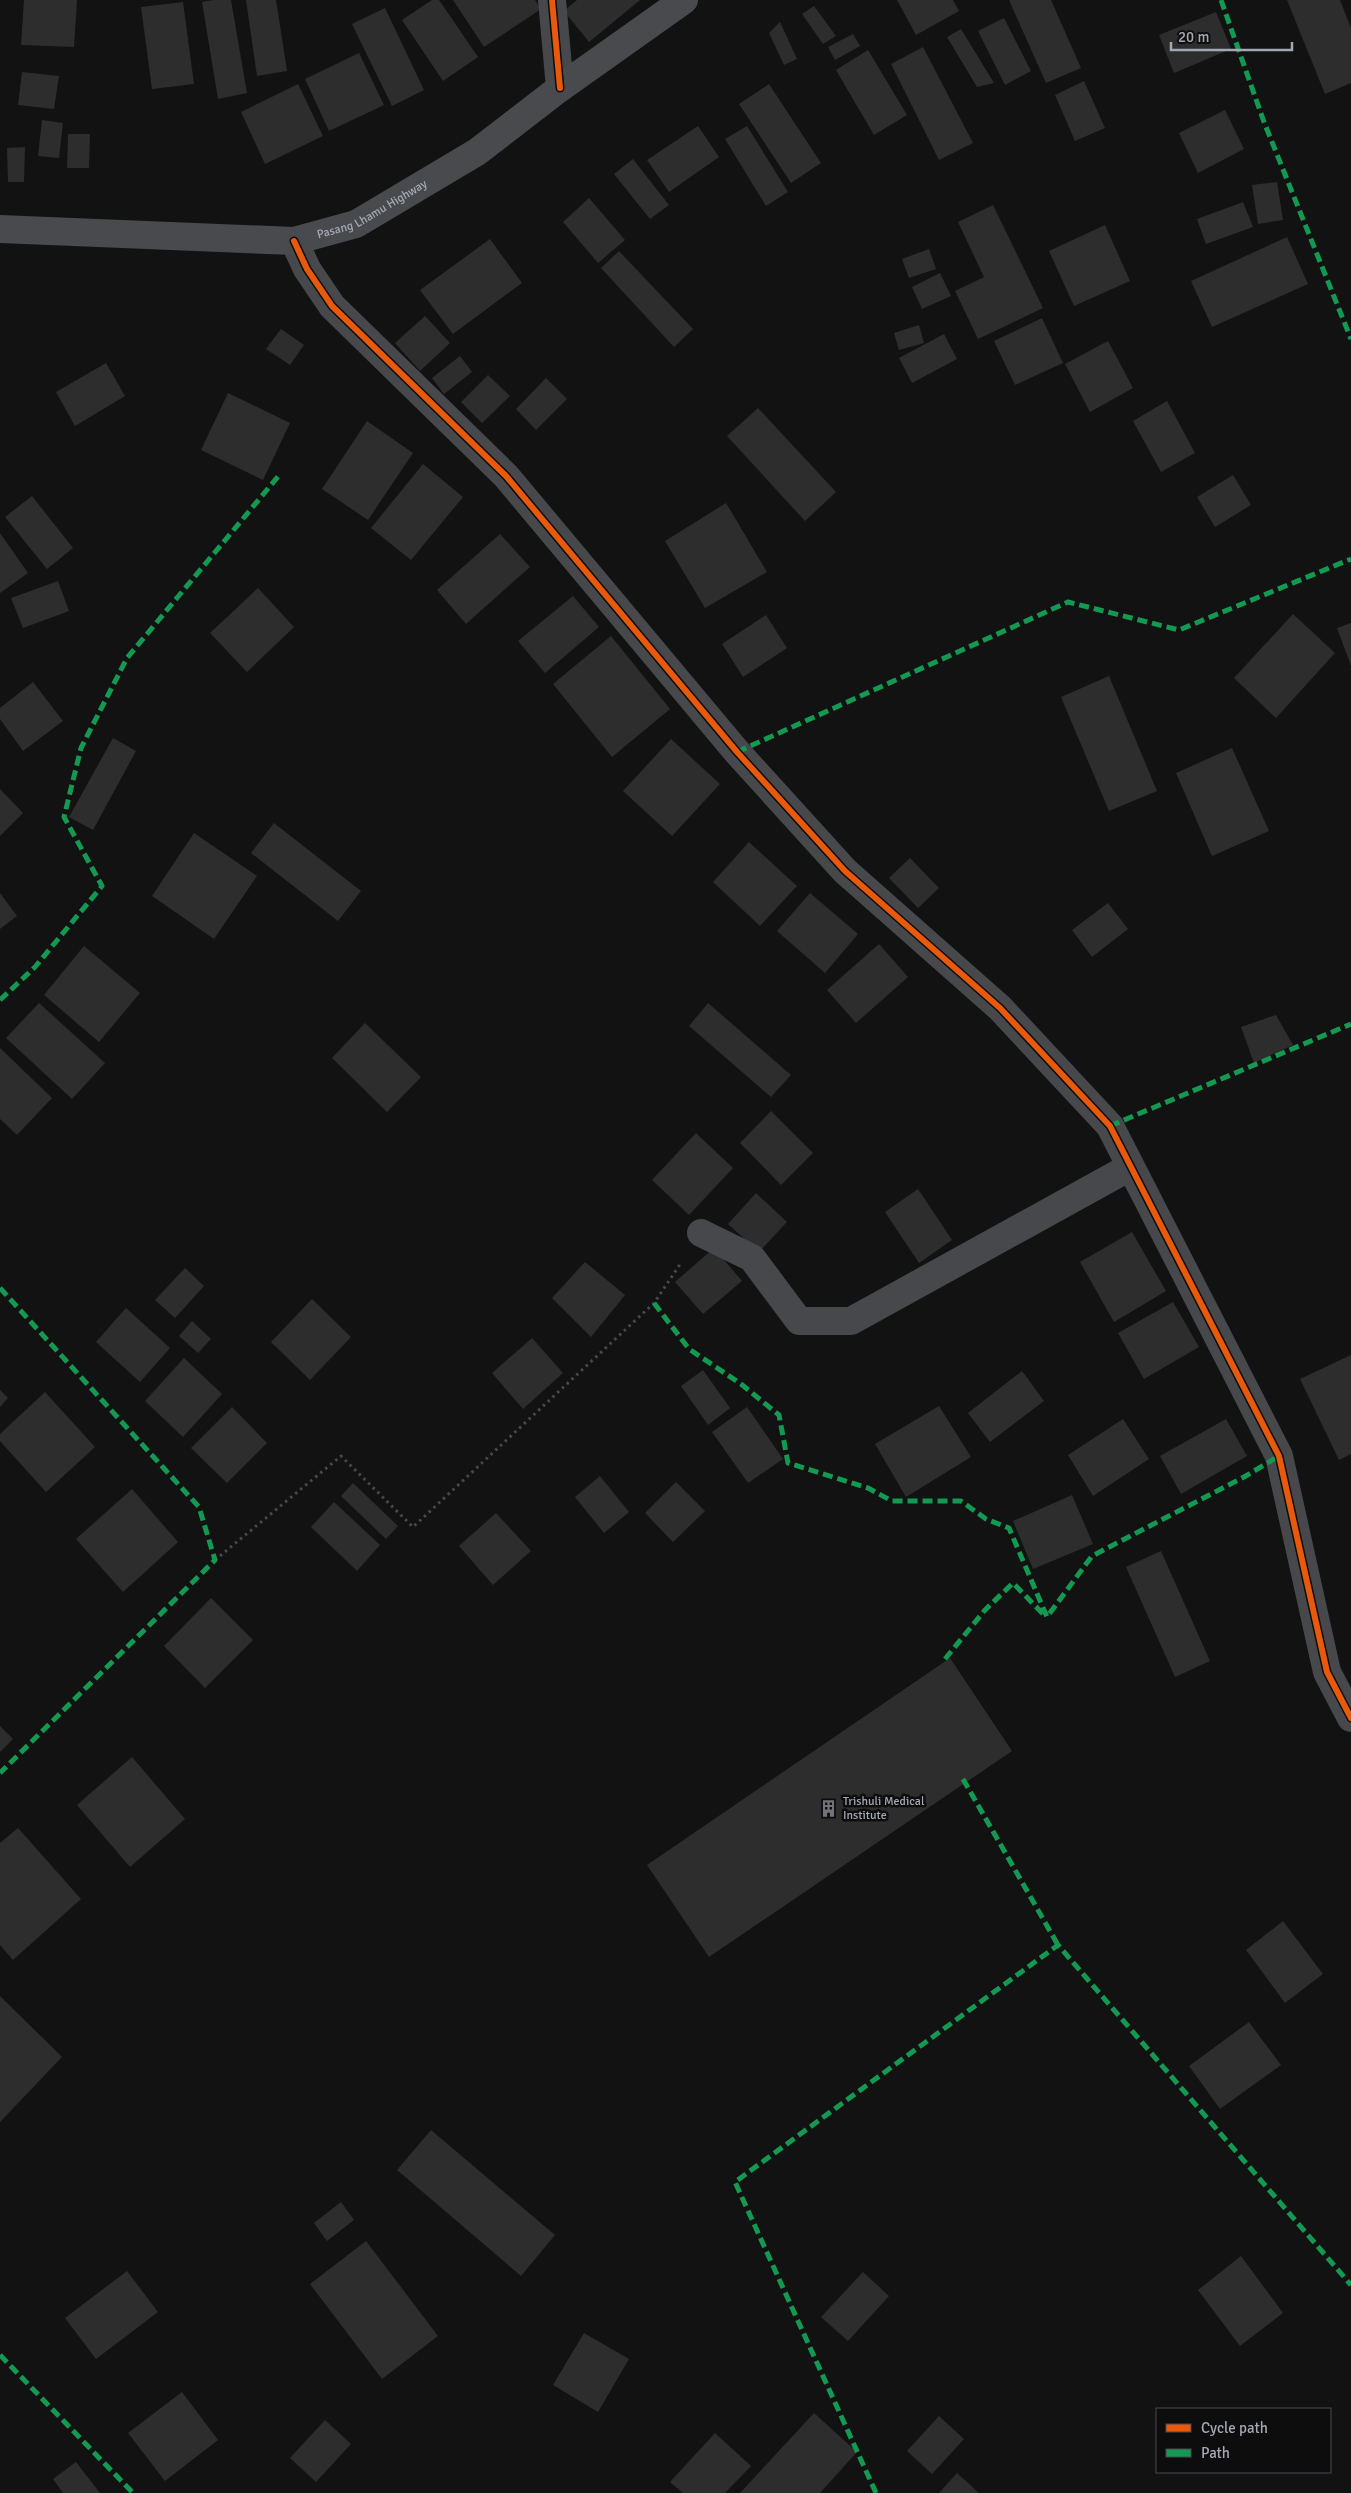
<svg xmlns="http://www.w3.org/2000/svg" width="1351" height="2493" font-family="Signika,sans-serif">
  <rect width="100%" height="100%" fill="#121213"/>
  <g fill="#2d2d2e">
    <polygon points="24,0 77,0 74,47 21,45"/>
    <polygon points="213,0 231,0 247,93 218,99 202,2"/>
    <polygon points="246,0 276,0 287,71 257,76"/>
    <polygon points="432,0 439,0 478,57 443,81 402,20"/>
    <polygon points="453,0 535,0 541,9 484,47"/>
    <polygon points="577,0 640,0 589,42 564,11"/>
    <polygon points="897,0 953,0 959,11 916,35"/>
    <polygon points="1009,0 1051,0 1081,68 1046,83"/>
    <polygon points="1287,0 1340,0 1351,28 1351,83 1325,94"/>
    <polygon points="183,2 194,84 152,89 141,7"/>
    <polygon points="814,6 836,36 823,44 802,14"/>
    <polygon points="385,8 424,90 392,106 352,24"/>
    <polygon points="1216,12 1231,49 1174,73 1159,35"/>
    <polygon points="1004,18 1031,71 1005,85 978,31"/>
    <polygon points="780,22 797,59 784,65 769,33"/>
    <polygon points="961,29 994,83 977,87 947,37"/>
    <polygon points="853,34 860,46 835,60 828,47"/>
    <polygon points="923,47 973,143 939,160 891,64"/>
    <polygon points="868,50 907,115 874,135 836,70"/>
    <polygon points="359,53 384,105 329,131 305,79"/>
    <polygon points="22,72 59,76 54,109 18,105"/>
    <polygon points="1084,81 1105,128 1075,141 1055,95"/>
    <polygon points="298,84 323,136 265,164 241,112"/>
    <polygon points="769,84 821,163 791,183 739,104"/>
    <polygon points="1225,110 1244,149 1198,173 1179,133"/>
    <polygon points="42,120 63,123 59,158 38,156"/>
    <polygon points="698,126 719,157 669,192 647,160"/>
    <polygon points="747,126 788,192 766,206 725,139"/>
    <polygon points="68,134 90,134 89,168 67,168"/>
    <polygon points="25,147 24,182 8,182 7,148"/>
    <polygon points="633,159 669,205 650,219 614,174"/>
    <polygon points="1277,182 1283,220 1258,224 1252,185"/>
    <polygon points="589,198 625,240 598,263 563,222"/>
    <polygon points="1243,202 1253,227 1206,244 1197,219"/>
    <polygon points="993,205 1043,308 978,339 955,291 984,277 958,222"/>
    <polygon points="1105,225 1130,281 1074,306 1049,251"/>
    <polygon points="1287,237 1308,284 1212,327 1191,281"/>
    <polygon points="490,239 522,283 453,334 420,290"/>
    <polygon points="929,249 936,269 909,278 902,259"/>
    <polygon points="619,251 693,329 674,347 601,268"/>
    <polygon points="940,273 951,296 922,309 912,287"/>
    <polygon points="425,316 450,343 420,371 395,343"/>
    <polygon points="1042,318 1063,363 1015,385 994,341"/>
    <polygon points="919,325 924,343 899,350 894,333"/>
    <polygon points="281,329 304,345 290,365 266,349"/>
    <polygon points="944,334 957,359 912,383 899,358"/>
    <polygon points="1108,341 1133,388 1090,412 1065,364"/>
    <polygon points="460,356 472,372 444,394 432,378"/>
    <polygon points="106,363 125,396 75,426 56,392"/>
    <polygon points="488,375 510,396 482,423 461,402"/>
    <polygon points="546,378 567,399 536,430 516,409"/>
    <polygon points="228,393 290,423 263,480 201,450"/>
    <polygon points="1167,401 1195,453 1161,472 1133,421"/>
    <polygon points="758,408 836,492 805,521 727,436"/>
    <polygon points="367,421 413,453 368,520 322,489"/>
    <polygon points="423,464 463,497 411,560 371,528"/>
    <polygon points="1233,475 1251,505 1215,527 1197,497"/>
    <polygon points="32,496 73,548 47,569 5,517"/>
    <polygon points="726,503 767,572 705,608 665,541"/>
    <polygon points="0,533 28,573 0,593"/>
    <polygon points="500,534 530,567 466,624 437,590"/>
    <polygon points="58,581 69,611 23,628 11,598"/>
    <polygon points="258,588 294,627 247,672 210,633"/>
    <polygon points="573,596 599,627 545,673 518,641"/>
    <polygon points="1293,614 1335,653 1276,718 1234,678"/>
    <polygon points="766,615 787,648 743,677 722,644"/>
    <polygon points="1351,623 1351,666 1337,628"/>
    <polygon points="611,636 670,709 612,757 553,684"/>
    <polygon points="1109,676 1157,791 1109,811 1061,697"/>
    <polygon points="33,682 63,721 23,751 0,719 0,708"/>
    <polygon points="113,738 136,751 93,830 69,817"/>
    <polygon points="671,739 720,784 672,836 623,791"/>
    <polygon points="1232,748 1269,831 1212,856 1176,773"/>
    <polygon points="0,789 23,813 0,836"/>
    <polygon points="274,823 361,891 338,921 251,853"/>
    <polygon points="194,833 257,876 214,939 152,896"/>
    <polygon points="749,842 797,886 760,926 713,882"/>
    <polygon points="910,858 939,888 918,908 889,878"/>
    <polygon points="0,893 17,916 0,929"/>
    <polygon points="810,893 858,934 825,973 777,931"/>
    <polygon points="1108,903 1128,929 1092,957 1072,930"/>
    <polygon points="879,944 908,977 856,1023 827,990"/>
    <polygon points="84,946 140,993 99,1042 44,995"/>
    <polygon points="39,1003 105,1063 72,1099 6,1038"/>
    <polygon points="708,1003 791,1075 771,1097 689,1026"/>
    <polygon points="1276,1015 1293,1045 1254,1063 1241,1027"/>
    <polygon points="365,1023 421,1077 387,1112 332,1058"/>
    <polygon points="0,1048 52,1098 17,1135 0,1119"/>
    <polygon points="771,1111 813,1153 781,1185 740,1143"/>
    <polygon points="696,1133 733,1168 689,1215 652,1180"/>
    <polygon points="918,1189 952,1240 919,1263 885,1212"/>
    <polygon points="756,1193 787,1222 759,1252 728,1224"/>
    <polygon points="1132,1232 1166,1291 1114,1322 1080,1262"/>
    <polygon points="714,1248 742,1281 703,1314 675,1282"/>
    <polygon points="585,1262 625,1295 591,1337 552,1298"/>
    <polygon points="185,1268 204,1286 175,1318 155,1300"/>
    <polygon points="312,1299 351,1337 310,1380 271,1342"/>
    <polygon points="1173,1302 1199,1347 1144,1379 1118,1333"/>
    <polygon points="126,1308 170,1348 140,1382 96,1342"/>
    <polygon points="192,1321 211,1339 198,1353 179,1336"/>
    <polygon points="532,1338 563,1373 523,1409 492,1373"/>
    <polygon points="1351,1355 1351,1454 1339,1460 1300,1379"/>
    <polygon points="184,1358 222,1394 183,1437 145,1401"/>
    <polygon points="703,1370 730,1408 708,1425 681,1386"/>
    <polygon points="1022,1371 1044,1401 990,1442 968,1413"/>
    <polygon points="0,1390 8,1398 0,1407"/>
    <polygon points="45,1392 95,1447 46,1492 0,1441 0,1434"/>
    <polygon points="939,1406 971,1457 906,1497 875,1444"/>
    <polygon points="232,1407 267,1443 227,1483 191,1448"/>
    <polygon points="747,1407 783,1459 748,1483 712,1432"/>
    <polygon points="1123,1419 1149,1459 1093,1496 1068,1455"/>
    <polygon points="1226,1419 1247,1456 1181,1494 1160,1456"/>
    <polygon points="600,1476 629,1512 604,1533 575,1497"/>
    <polygon points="676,1482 705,1511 673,1542 645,1513"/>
    <polygon points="353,1483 398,1526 386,1539 341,1496"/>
    <polygon points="132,1489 178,1542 123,1592 76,1539"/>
    <polygon points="1072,1495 1093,1544 1033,1569 1013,1521"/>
    <polygon points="334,1502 380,1545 357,1571 311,1527"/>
    <polygon points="496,1513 531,1551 493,1585 459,1546"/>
    <polygon points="1161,1551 1210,1661 1175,1677 1126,1567"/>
    <polygon points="211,1598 253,1640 205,1688 164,1646"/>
    <polygon points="950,1658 1012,1751 709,1957 647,1865"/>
    <polygon points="0,1726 13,1739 0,1752"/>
    <polygon points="132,1757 185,1819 130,1867 77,1805"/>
    <polygon points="18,1828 81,1899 13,1960 0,1945 0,1843"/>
    <polygon points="1283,1921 1323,1974 1285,2003 1246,1950"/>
    <polygon points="0,1996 62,2057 0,2122"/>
    <polygon points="1249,2022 1281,2065 1220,2109 1189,2066"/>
    <polygon points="431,2130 555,2235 521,2276 397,2170"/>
    <polygon points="341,2202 354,2220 327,2241 314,2223"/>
    <polygon points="366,2241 438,2336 382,2379 310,2284"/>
    <polygon points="1241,2256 1283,2313 1240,2346 1198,2290"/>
    <polygon points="127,2271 158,2312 96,2359 65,2318"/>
    <polygon points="863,2272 889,2296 848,2341 821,2317"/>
    <polygon points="584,2333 629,2359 598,2412 553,2385"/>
    <polygon points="182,2392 218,2440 165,2481 128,2433"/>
    <polygon points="814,2413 857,2452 820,2493 740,2493"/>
    <polygon points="939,2416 964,2439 932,2474 907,2451"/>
    <polygon points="325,2420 351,2444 316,2482 290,2458"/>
    <polygon points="715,2433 751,2466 725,2493 683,2493 670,2482"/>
    <polygon points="76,2462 100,2493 63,2493 53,2479"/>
    <polygon points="957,2473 979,2493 939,2493"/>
  </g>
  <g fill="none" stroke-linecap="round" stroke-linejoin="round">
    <polyline stroke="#48494d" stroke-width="3" stroke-dasharray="2.5 4" stroke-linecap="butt" points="215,1560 341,1456 413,1527 654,1303 681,1263"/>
    <g stroke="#47484b" stroke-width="28">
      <polyline points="552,0 560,88"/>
      <polyline points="294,241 307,269 332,306 506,476 737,752 845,871 1000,1008 1110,1126 1279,1456 1327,1672 1351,1718"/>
      <polyline points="701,1233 752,1258 799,1321 851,1321 1130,1167"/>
    </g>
    <path stroke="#494a4d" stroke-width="28" id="s1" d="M0,229L294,241L356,224L477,152L560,88L684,0"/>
    <g stroke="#139951" stroke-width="5" stroke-dasharray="10 5" stroke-linecap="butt">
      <polyline points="1221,0 1264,122 1351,339"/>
      <polyline points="737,752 1068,602 1179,630 1351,559"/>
      <polyline points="0,1000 35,967 102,886 64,817 81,748 127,658 281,473"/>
      <polyline points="1110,1126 1351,1024"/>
      <polyline points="0,1288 199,1507 215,1560 0,1773"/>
      <polyline points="654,1303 689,1349 741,1384 779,1415 788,1463 868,1488 892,1501 961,1501 986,1519 1009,1528 1047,1617 1092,1556 1244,1477 1279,1456"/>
      <polyline points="945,1659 985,1610 1013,1583 1043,1614"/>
      <polyline points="963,1779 1058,1945"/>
      <polyline points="0,2355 133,2493"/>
      <polyline points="876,2493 735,2182 1058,1945 1351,2285"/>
    </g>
    <defs>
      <g id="cycleway">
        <polyline points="552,0 560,88"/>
        <polyline points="294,241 307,269 332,306 506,476 737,752 845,871 1000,1008 1110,1126 1279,1456 1327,1672 1351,1718"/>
      </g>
    </defs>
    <use href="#cycleway" stroke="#0d0d0e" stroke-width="9"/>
    <use href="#cycleway" stroke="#e8590c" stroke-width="6"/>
  </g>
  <defs>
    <symbol id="building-bare" viewBox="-9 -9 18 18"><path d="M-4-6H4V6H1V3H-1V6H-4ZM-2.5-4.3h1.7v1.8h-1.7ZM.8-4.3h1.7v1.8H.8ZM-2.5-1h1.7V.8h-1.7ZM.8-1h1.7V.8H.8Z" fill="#71747b" stroke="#0d0d0e" stroke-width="2.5" paint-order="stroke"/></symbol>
  </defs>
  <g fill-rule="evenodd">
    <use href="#building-bare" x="816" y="1796" width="25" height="25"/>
  </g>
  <g text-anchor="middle" stroke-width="5" stroke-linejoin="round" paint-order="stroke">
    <g font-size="12" fill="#a4a8b3" stroke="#0d0d0e">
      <text dy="4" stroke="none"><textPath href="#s1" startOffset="379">Pasang Lhamu Highway</textPath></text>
    </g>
    <g font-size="12" fill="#a4a8b3" stroke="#0d0d0e" text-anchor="start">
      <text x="843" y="1805">Trishuli Medical<tspan x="843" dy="14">Institute</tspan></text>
    </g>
  </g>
  <rect x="1156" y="2408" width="175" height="65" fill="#0d0d0e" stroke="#494b50"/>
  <rect x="1166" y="2424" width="25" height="8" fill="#e8590c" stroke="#494b50"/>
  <text x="1201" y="2433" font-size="15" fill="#a4a8b3">Cycle path</text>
  <rect x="1166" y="2449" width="25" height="8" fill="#139951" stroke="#494b50"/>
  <text x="1201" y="2458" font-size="15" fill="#a4a8b3">Path</text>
  <path d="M1171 42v8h121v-8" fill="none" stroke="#a4a8b3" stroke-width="2.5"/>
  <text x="1178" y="42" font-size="15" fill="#a4a8b3" stroke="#0d0d0e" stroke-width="4" paint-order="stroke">20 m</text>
</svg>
